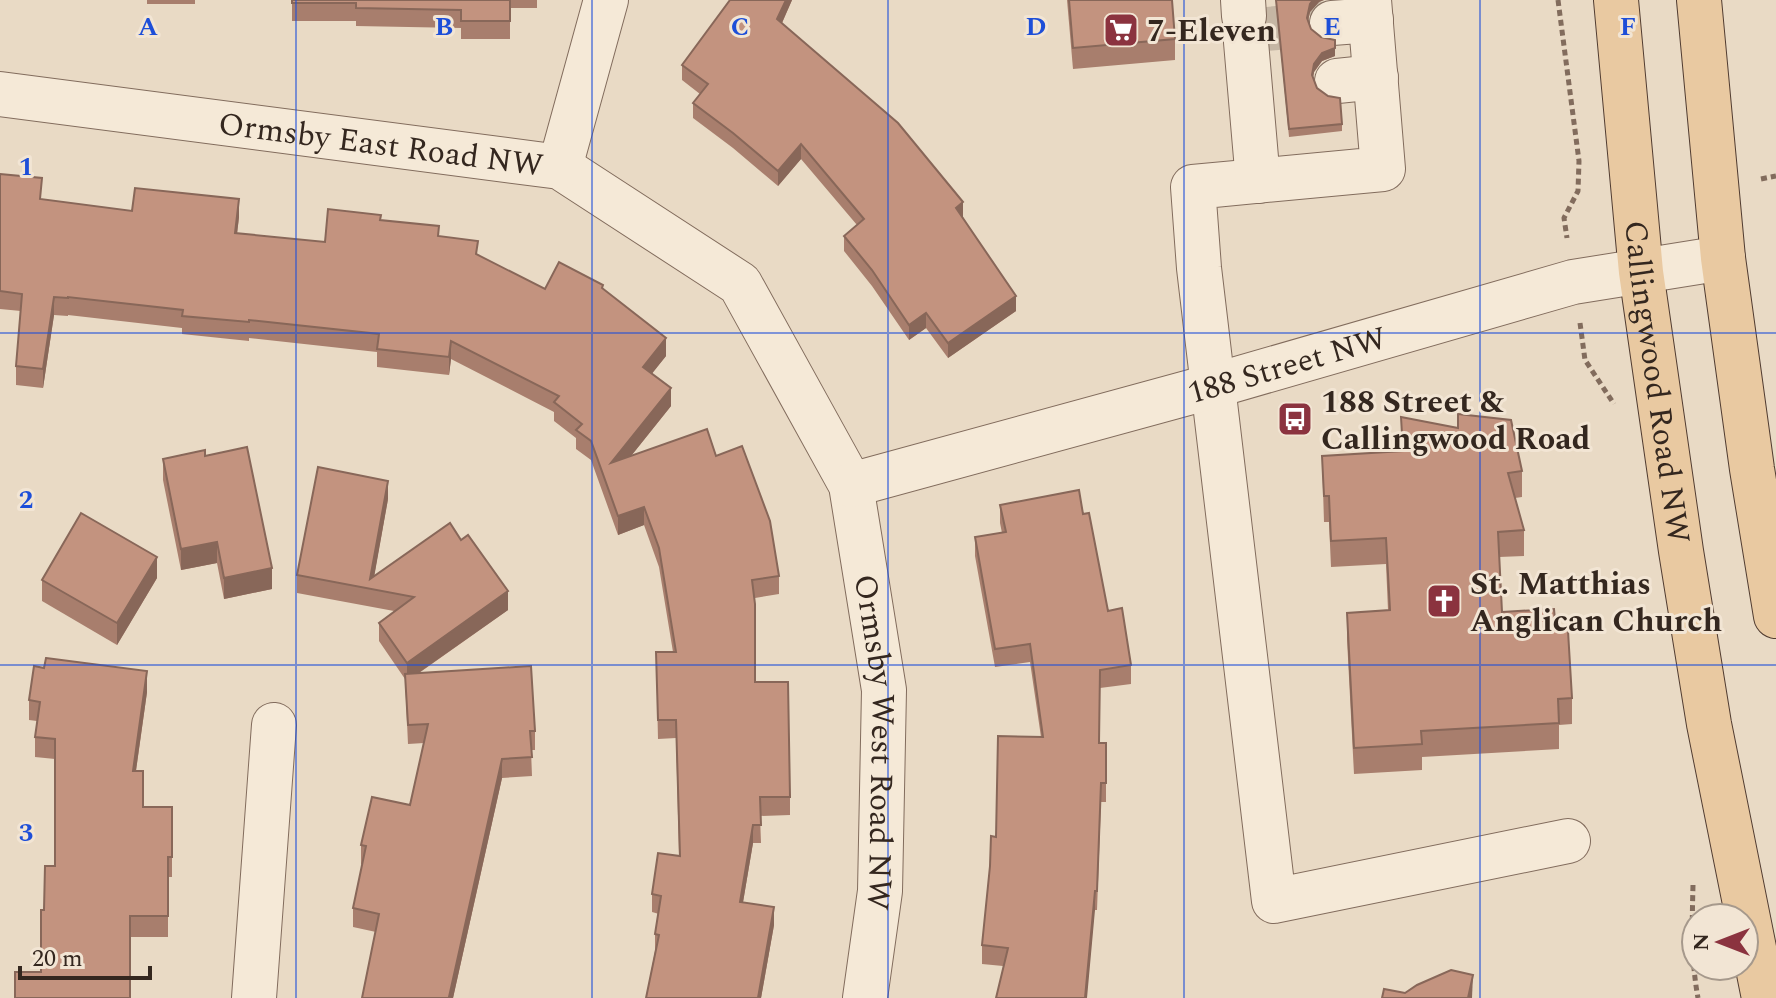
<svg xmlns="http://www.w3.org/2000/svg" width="1776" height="998" font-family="Spectral,serif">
  <rect width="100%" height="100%" fill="#e9dac5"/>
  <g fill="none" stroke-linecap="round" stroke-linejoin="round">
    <polyline stroke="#c5b6a4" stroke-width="44" stroke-dasharray="44 22" stroke-linecap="butt" points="1245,31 1332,23"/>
    <defs>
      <g id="minor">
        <polyline points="1243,0 1244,16"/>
        <polyline points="1369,0 1383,169 1193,187 1199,268 1274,901 1568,841"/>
        <polyline points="1332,23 1371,20"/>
        <polyline points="1246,42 1258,181"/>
        <polyline points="1337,81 1376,77"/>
        <path id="s1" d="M0,94L560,167L740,284L851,485L884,690L880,891L865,998"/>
        <polyline points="560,167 606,0"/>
        <path id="s2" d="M851,485L1213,386L1573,282L1723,258"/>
        <polyline points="254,998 274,725"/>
      </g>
      <g id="major">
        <path id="s3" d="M1616,0L1641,272L1681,551L1709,724L1764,998"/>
        <polyline points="1699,0 1723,258 1752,469 1776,616"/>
      </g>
    </defs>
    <use href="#minor" stroke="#826c5d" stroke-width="46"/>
    <use href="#major" stroke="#513c31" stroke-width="46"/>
    <g stroke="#826c5d" stroke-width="5" stroke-dasharray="6 4" stroke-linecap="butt">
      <polyline points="1558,0 1579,161 1578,191 1564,218 1567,238"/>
      <polyline points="1761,179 1776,176"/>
      <polyline points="1580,323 1585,360 1614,404"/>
      <path d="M1693,885C1692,924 1691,960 1698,998"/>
    </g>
    <use href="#minor" stroke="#f5e9d7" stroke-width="44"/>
    <use href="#major" stroke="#e9c9a1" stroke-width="44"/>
  </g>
  <g fill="#a87e6d">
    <rect x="147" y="0" width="48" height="4"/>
    <polygon points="292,0 537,0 537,8 510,8 510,39 461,39 461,28 356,26 356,21 292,21"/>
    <polygon points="730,0 792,0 782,23 963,217 1016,311 948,358 926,328 909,340 872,286 844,251 844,236 857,225 801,159 778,186 733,148 693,118 693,103 700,94 682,80 682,65"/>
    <polygon points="1067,0 1172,0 1175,39 1175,60 1073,69"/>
    <polygon points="1276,0 1324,0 1319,2 1310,12 1308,21 1311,29 1335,56 1322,61 1314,72 1313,77 1317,88 1342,124 1342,131 1289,137"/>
    <polygon points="0,174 41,199 132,211 239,217 237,233 325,242 381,220 439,236 545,289 603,289 666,356 652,373 671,406 631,456 716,456 779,576 779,594 755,598 755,682 790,797 790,815 760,816 761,843 753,843 743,902 774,925 761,998 646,998 655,951 655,934 659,914 652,912 652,894 679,856 676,738 658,739 656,652 673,652 659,567 644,525 618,535 591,460 576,449 576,438 554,421 554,412 451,359 449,375 377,367 377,352 249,338 249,341 182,334 182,328 68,315 68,316 54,315 43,388 16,385 16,366 21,311 0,309"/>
    <polygon points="1401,417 1522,471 1522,497 1515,498 1524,530 1524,556 1499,557 1502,612 1556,631 1572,698 1572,724 1559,725 1559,749 1422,757 1422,770 1354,774 1347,639 1347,613 1388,610 1386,564 1331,567 1329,522 1324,522 1322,456 1401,451"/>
    <polygon points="205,456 272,589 224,599 217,563 181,570 163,480 163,459"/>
    <polygon points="388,499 374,576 508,610 419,673 535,731 535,750 531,750 532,776 502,778 453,998 376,932 353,927 353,908 362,864 361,864 361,845 410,805 424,743 408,744 405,679 379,641 379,623 394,611 297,593 297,575"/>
    <polygon points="1000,505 1083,514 1108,611 1131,665 1131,684 1100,688 1099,743 1106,743 1106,802 1101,802 1097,910 1095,910 1003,966 982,964 982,945 996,837 1041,737 1030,662 995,667 975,556 975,537 1002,533 1000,523"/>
    <polygon points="157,578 117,645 42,601 42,580"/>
    <polygon points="147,692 136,771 143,807 172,807 172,877 168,877 168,937 130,937 41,972 44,910 55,866 55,759 35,757 35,737 37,721 29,720 29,700"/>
  </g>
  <g fill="#886759">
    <polygon points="786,0 792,0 777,34 777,19"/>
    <polygon points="1313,0 1324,0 1319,2 1310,12 1307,26 1310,4"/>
    <polygon points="1335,48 1335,56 1322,61 1314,72 1312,83 1314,64 1322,53"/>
    <polygon points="801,144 801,159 778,186 778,171"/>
    <polygon points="239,199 239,217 235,251 235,233"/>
    <polygon points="963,202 963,217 956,223 956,208"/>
    <polygon points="1016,296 1016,311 948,358 948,343"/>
    <polygon points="54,297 54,315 43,388 43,369"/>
    <polygon points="926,313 926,328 909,340 909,325"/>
    <polygon points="666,338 666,356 643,385 643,367"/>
    <polygon points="451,341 451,359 449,375 449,357"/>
    <polygon points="671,388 671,406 611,481 611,463"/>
    <polygon points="388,481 388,499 372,589 370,579"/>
    <polygon points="644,507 644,525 618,535 618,516"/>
    <polygon points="217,542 217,563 181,570 181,549"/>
    <polygon points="157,557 157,578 117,645 117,623"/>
    <polygon points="272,568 272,589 224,599 224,578"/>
    <polygon points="508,591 508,610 407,681 407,663"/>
    <polygon points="147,671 147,692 133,791 133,771"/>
    <polygon points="502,759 502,778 453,998 449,998"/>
    <polygon points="753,825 753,843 740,920 740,902"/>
    <polygon points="1095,891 1095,910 1087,998 1085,998"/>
    <polygon points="774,907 774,925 761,998 758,998"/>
    <polygon points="1473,975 1472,998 1468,998"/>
  </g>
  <g fill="#c3937f" stroke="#886759" stroke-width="2">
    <polygon points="292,0 510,0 510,21 461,21 461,10 356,8 356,3 292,3"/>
    <polygon points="730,0 786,0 777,19 898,123 963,202 956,208 1016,296 948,343 926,313 909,325 872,270 844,236 864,219 801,144 778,171 733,133 693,103 708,84 682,65"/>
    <polygon points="1069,0 1172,0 1175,39 1073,48"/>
    <polygon points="1276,0 1313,0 1310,4 1307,18 1311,29 1321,37 1335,40 1335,48 1322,53 1314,64 1312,75 1317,88 1328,96 1340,98 1342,124 1289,129"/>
    <polygon points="0,174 42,178 40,199 132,211 135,188 239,199 235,233 325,242 328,209 381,215 380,220 439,226 438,236 478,241 476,254 545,289 559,262 603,285 602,288 666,338 643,367 671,388 611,463 707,429 716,456 742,446 770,521 779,576 752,580 755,604 755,682 788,682 790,797 760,797 761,825 753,825 740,902 774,907 758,998 646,998 659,935 655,934 661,896 652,894 658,853 680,856 676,720 658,720 656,652 676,652 659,548 644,507 618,516 591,441 576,430 582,424 554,402 559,396 451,341 449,357 377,349 379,334 249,320 249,322 182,316 183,310 68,297 68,298 54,297 43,369 16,366 22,294 0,291"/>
    <polygon points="1458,414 1511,420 1522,471 1508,473 1524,530 1498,532 1502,612 1554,609 1556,631 1568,631 1572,698 1558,699 1559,723 1421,731 1422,744 1354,748 1347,613 1390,610 1386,538 1331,541 1329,496 1324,496 1322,456 1403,451 1401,417 1458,428"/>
    <polygon points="247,447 272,568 224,578 217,542 181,549 163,459 205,450 205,456"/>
    <polygon points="318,467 388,481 370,579 450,523 461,540 468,535 508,591 407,663 379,623 414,597 297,575"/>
    <polygon points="1079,490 1083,514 1089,513 1108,611 1122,608 1131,665 1100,670 1099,743 1106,743 1106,783 1101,783 1097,891 1095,891 1085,998 996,998 1008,948 982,945 990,866 991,836 996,837 998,736 1043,737 1030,644 995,649 975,537 1006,532 1000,505"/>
    <polygon points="81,513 157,557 117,623 42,580"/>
    <polygon points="46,658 147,671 133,771 143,771 143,807 172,807 172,857 168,857 168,916 130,916 130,998 15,998 15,972 41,972 41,910 44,910 45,866 55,866 55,739 35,737 40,702 29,700 34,666 44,668"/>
    <polygon points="531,666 535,731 530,731 532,757 502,759 449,997 451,998 362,998 379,914 353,908 366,846 361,845 372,797 410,805 428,724 408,725 405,674"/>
    <polygon points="1451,970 1473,975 1468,998 1382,998 1384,989 1405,993 1417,985"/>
  </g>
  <path fill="none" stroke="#1d4ed8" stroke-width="2" stroke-opacity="0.55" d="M296,0V998M592,0V998M888,0V998M1184,0V998M1480,0V998M0,333H1776M0,665H1776"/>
  <defs>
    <symbol id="supermarket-square" viewBox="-11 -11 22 22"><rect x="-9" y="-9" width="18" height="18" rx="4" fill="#8b333f" stroke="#f2e5d4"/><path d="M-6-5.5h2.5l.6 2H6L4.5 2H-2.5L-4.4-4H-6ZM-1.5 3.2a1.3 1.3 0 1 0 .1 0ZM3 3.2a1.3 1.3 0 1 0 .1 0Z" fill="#fff"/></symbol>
    <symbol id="bus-square" viewBox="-11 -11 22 22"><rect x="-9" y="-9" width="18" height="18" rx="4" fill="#8b333f" stroke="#f2e5d4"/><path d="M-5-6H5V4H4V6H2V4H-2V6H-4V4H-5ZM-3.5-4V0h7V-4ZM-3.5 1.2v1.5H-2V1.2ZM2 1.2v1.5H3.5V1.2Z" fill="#fff"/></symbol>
    <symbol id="church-square" viewBox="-11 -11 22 22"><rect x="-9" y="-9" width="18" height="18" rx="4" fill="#8b333f" stroke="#f2e5d4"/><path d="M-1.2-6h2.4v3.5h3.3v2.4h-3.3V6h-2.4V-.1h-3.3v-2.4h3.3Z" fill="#fff"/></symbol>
  </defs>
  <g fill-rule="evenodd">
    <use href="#supermarket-square" x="1101" y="10" width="40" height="40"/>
    <use href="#bus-square" x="1275" y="399" width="40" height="40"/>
    <use href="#church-square" x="1424" y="581" width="40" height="40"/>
  </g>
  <g text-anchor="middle" stroke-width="6" stroke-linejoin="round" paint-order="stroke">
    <g font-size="32" font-weight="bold" fill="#34271f" stroke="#f2e5d4" text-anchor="start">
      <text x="1147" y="41">7-Eleven</text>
      <text x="1321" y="412">188 Street &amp;<tspan x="1321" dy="37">Callingwood Road</tspan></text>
      <text x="1470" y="594">St. Matthias<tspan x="1470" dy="37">Anglican Church</tspan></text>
    </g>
    <g font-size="32" fill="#34271f" stroke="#f2e5d4">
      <text dy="11" stroke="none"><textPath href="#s1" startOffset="384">Ormsby East Road NW</textPath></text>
      <text dy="11" stroke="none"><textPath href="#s2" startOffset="452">188 Street NW</textPath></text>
      <text dy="11" stroke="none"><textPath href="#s3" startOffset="384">Callingwood Road NW</textPath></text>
      <text dy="11" stroke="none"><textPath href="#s1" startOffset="1268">Ormsby West Road NW</textPath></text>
    </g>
  </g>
  <g font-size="26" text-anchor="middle" font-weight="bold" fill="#1d4ed8" stroke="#f2e5d4" stroke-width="6" stroke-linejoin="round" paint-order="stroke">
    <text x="148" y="35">A</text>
    <text x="444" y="35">B</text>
    <text x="740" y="35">C</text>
    <text x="1036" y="35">D</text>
    <text x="1332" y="35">E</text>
    <text x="1628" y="35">F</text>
    <text x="26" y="175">1</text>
    <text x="26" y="508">2</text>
    <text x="26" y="841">3</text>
  </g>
  <g transform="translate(1720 942) rotate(270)"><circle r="38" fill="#f2e5d4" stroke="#a6998c" stroke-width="2"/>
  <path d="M0-6L14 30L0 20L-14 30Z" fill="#8b333f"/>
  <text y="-12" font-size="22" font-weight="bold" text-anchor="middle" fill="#34271f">N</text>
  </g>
  <path d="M20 966v12h130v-12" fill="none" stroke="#34271f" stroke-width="4"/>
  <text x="32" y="966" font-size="24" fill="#34271f" stroke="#f2e5d4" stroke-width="6" paint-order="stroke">20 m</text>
</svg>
